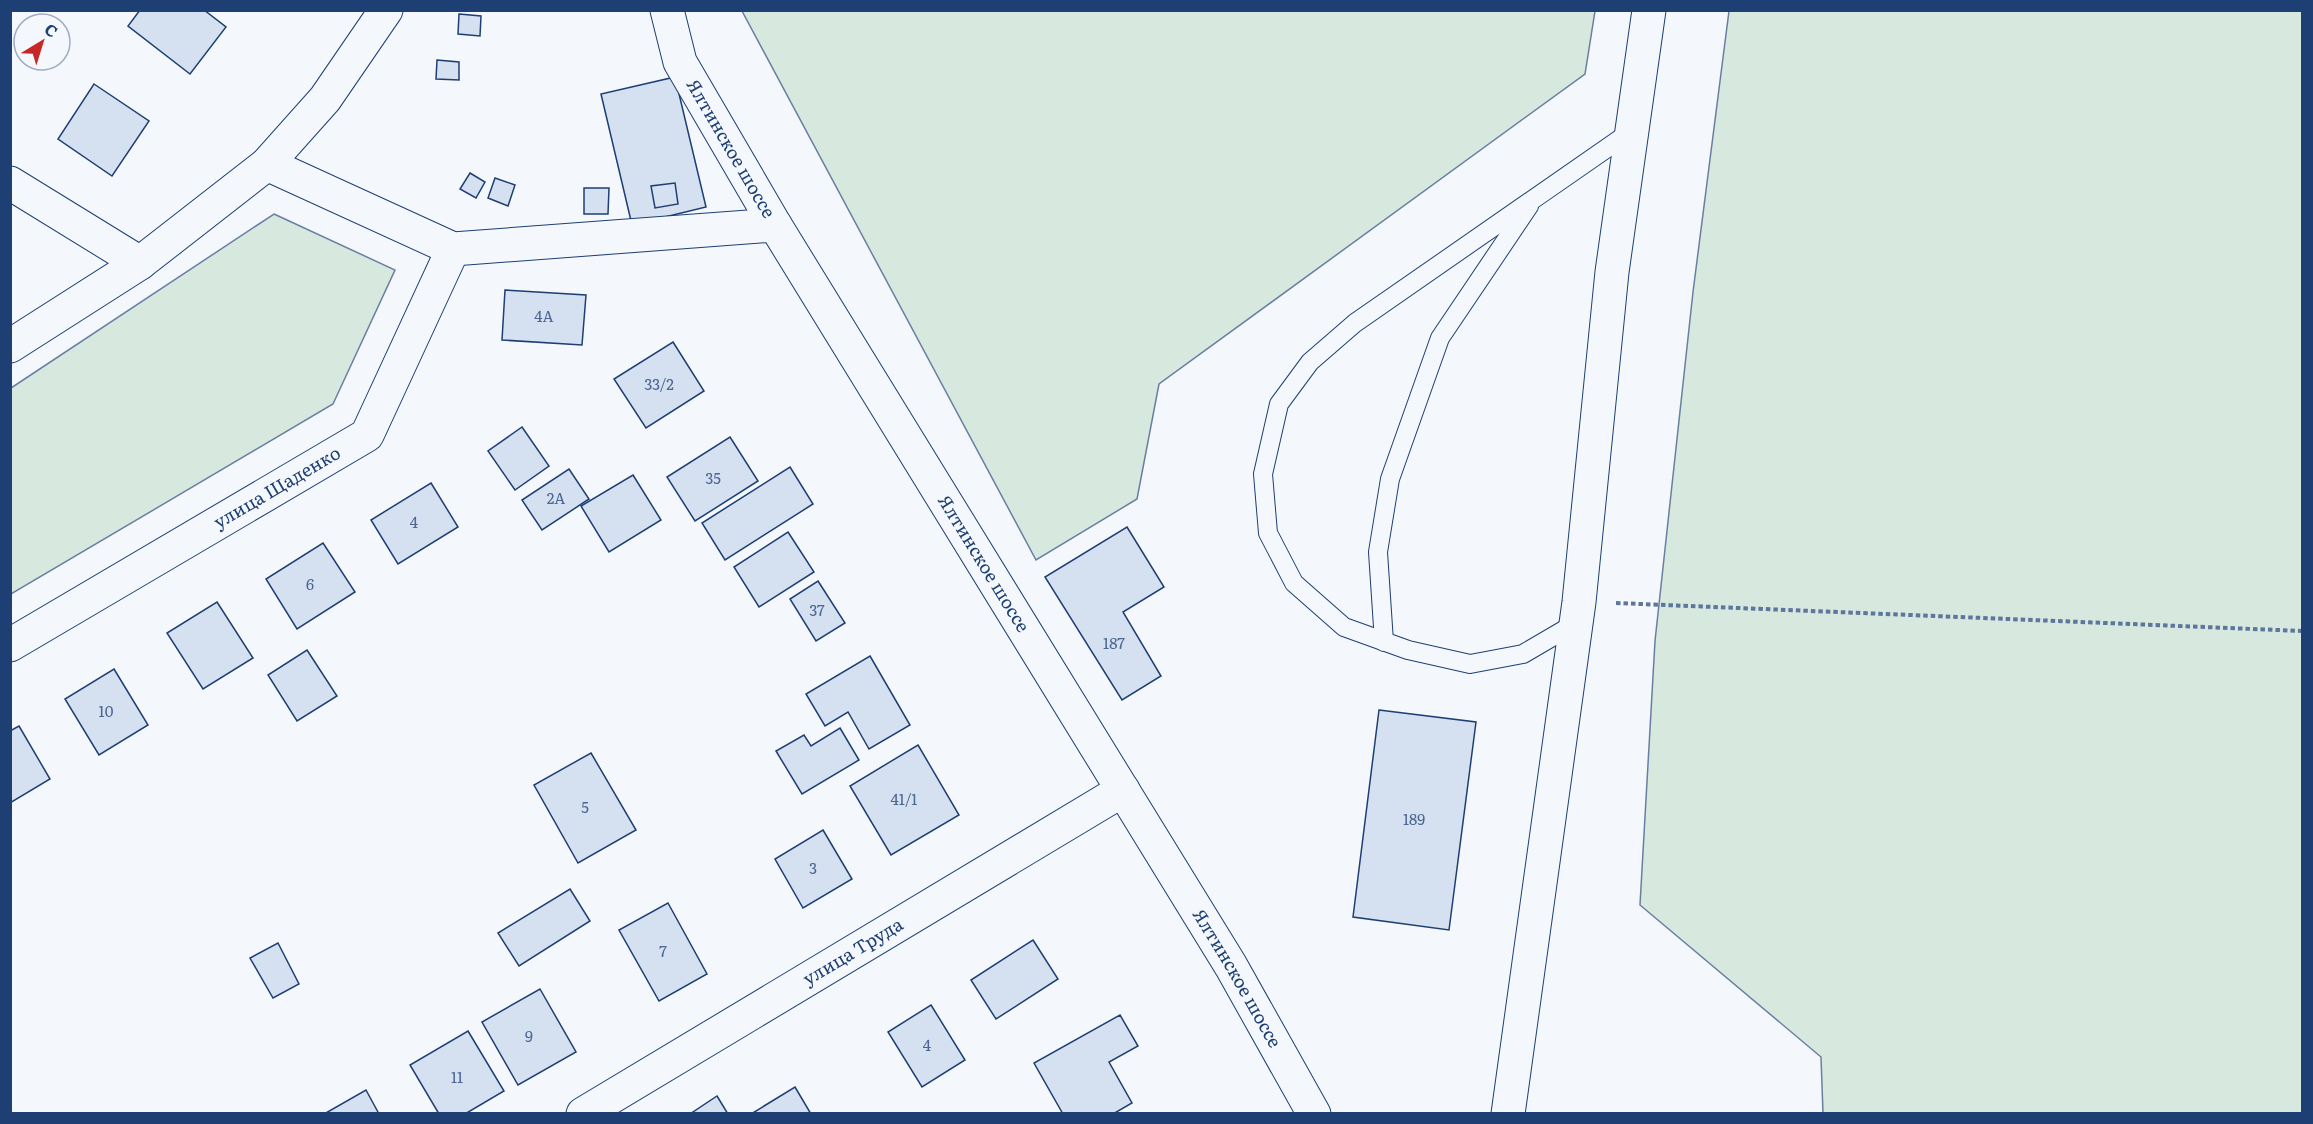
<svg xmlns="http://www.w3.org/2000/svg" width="2313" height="1124" font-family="Literata,serif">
  <rect width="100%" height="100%" fill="#f4f7fb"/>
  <g fill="#d7e8df" stroke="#687fa3" stroke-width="1.5">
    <polygon points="742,11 1595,11 1585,74 1159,384 1137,499 1036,560"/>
    <polygon points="1729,11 2302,11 2302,1113 1823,1113 1821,1057 1640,905 1655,641 1693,292"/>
    <polygon points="274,214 395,270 333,404 11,594 11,388"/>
  </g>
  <g fill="#d5e0f0" stroke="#1d3f73" stroke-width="1.5">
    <polygon points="140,10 204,10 226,27 190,74 128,26"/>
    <polygon points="459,14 481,16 480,36 458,34"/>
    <polygon points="437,60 459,62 459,80 436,79"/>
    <polygon points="675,77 706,207 632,225 601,94"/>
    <polygon points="94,84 149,121 112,176 58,139"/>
    <polygon points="470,173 485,182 476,198 460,189"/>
    <polygon points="495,178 515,185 508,206 488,198"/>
    <polygon points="675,183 678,204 655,208 651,186"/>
    <polygon points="584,188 609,188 608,214 584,214"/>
    <polygon points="505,290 586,295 582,345 502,340"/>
    <polygon points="673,342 704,391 646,428 614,379"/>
    <polygon points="522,427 549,466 515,490 488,451"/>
    <polygon points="730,437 758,481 695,521 667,477"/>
    <polygon points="790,467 813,504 725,560 702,523"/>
    <polygon points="569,469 589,499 542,530 522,500"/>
    <polygon points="633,475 661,520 609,552 581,506"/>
    <polygon points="431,483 458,527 398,564 371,520"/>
    <polygon points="1127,527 1164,587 1123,612 1161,676 1122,700 1045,577"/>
    <polygon points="788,532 814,572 759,607 734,567"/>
    <polygon points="323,543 355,592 297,629 266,579"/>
    <polygon points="818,581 845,623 816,641 790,599"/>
    <polygon points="217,602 253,658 203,689 167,633"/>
    <polygon points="307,650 337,696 297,721 268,675"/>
    <polygon points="870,656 910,725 869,749 848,712 825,726 806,694"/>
    <polygon points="114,669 148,725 99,755 65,699"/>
    <polygon points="1379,710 1476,722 1449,930 1353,917"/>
    <polygon points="19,726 50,779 10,803 10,731"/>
    <polygon points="840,728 859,760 802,794 776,751 804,735 811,746"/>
    <polygon points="918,745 959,815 891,855 850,786"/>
    <polygon points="591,753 636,830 578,863 534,785"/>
    <polygon points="823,830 852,879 803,908 775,859"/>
    <polygon points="570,889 590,921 519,966 498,933"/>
    <polygon points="668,903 707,974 659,1001 619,930"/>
    <polygon points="1033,940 1058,979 996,1019 971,980"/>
    <polygon points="278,943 299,984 273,998 250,958"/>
    <polygon points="540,989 576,1052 518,1085 482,1022"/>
    <polygon points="931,1005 965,1060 922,1087 888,1032"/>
    <polygon points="1120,1015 1138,1046 1109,1062 1132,1103 1113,1114 1063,1114 1034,1063"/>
    <polygon points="468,1031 504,1091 465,1114 439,1114 410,1065"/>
    <polygon points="795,1087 811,1114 751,1114"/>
    <polygon points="366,1090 379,1114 324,1114"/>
    <polygon points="717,1096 728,1114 690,1114"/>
  </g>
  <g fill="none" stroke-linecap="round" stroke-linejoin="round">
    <defs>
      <g id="lane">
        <polyline points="1576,623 1523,654 1470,664 1408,650 1344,627 1294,583 1268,533 1263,474 1279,404 1310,362 1355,323 1633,130"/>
        <polyline points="1384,642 1378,552 1390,479 1440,338 1529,206"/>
      </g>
      <g id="street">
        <polyline points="267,164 453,249 775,225"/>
        <polyline points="10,183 140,263"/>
        <polyline points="10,346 140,263 267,164 325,99 386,10"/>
        <path id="s1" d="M10,645L367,435L453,249"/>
        <path id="s2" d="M583,1114L1123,790"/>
      </g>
      <g id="secondary">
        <path id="s3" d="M667,10L680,62L775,225L1231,966L1314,1114"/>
      </g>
      <polyline id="primary" points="1508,1114 1579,602 1612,272 1649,10"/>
    </defs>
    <use href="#lane" stroke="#1d3f73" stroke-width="20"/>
    <use href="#street" stroke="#1d3f73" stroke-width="35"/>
    <use href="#secondary" stroke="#1d3f73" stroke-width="35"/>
    <use href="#primary" stroke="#1d3f73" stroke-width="35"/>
    <polyline stroke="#5e769c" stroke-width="4" stroke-dasharray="4.5 3" stroke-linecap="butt" points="1616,603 2302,631"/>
    <use href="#lane" stroke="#f4f7fb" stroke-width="18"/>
    <use href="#street" stroke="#f4f7fb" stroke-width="33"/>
    <use href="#secondary" stroke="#f4f7fb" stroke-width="33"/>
    <use href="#primary" stroke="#f4f7fb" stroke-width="33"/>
  </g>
  <g text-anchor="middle" stroke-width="4.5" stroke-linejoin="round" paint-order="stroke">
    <g font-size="15" fill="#4b6792">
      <text x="544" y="322">4А</text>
      <text x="659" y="390">33/2</text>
      <text x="713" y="484">35</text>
      <text x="556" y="504">2А</text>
      <text x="414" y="528">4</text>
      <text x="310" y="590">6</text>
      <text x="817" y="616">37</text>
      <text x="1114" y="649">187</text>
      <text x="106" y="717">10</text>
      <text x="904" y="805">41/1</text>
      <text x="585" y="813">5</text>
      <text x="1414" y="825">189</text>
      <text x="813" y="874">3</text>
      <text x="663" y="957">7</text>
      <text x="529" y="1042">9</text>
      <text x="927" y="1051">4</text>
      <text x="457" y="1083">11</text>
    </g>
    <g font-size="18" fill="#1d3f73" stroke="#f4f7fb">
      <text dy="6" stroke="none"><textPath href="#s3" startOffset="154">Ялтинское шоссе</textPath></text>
      <text dy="6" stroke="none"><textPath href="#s1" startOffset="310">улица Щаденко</textPath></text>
      <text dy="6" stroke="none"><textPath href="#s3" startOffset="640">Ялтинское шоссе</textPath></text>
      <text dy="6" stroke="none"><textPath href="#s2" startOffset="315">улица Труда</textPath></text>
      <text dy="6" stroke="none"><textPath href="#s3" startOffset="1126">Ялтинское шоссе</textPath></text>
    </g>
  </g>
  <rect width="2313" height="1124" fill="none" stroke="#1d3f73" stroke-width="24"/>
  <g transform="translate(42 42) rotate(38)"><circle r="28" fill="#f4f7fb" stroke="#9eadc5" stroke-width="1.5"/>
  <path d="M0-4.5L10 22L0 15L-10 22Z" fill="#c62828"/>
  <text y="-9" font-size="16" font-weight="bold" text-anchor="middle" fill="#1d3f73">С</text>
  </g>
</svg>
